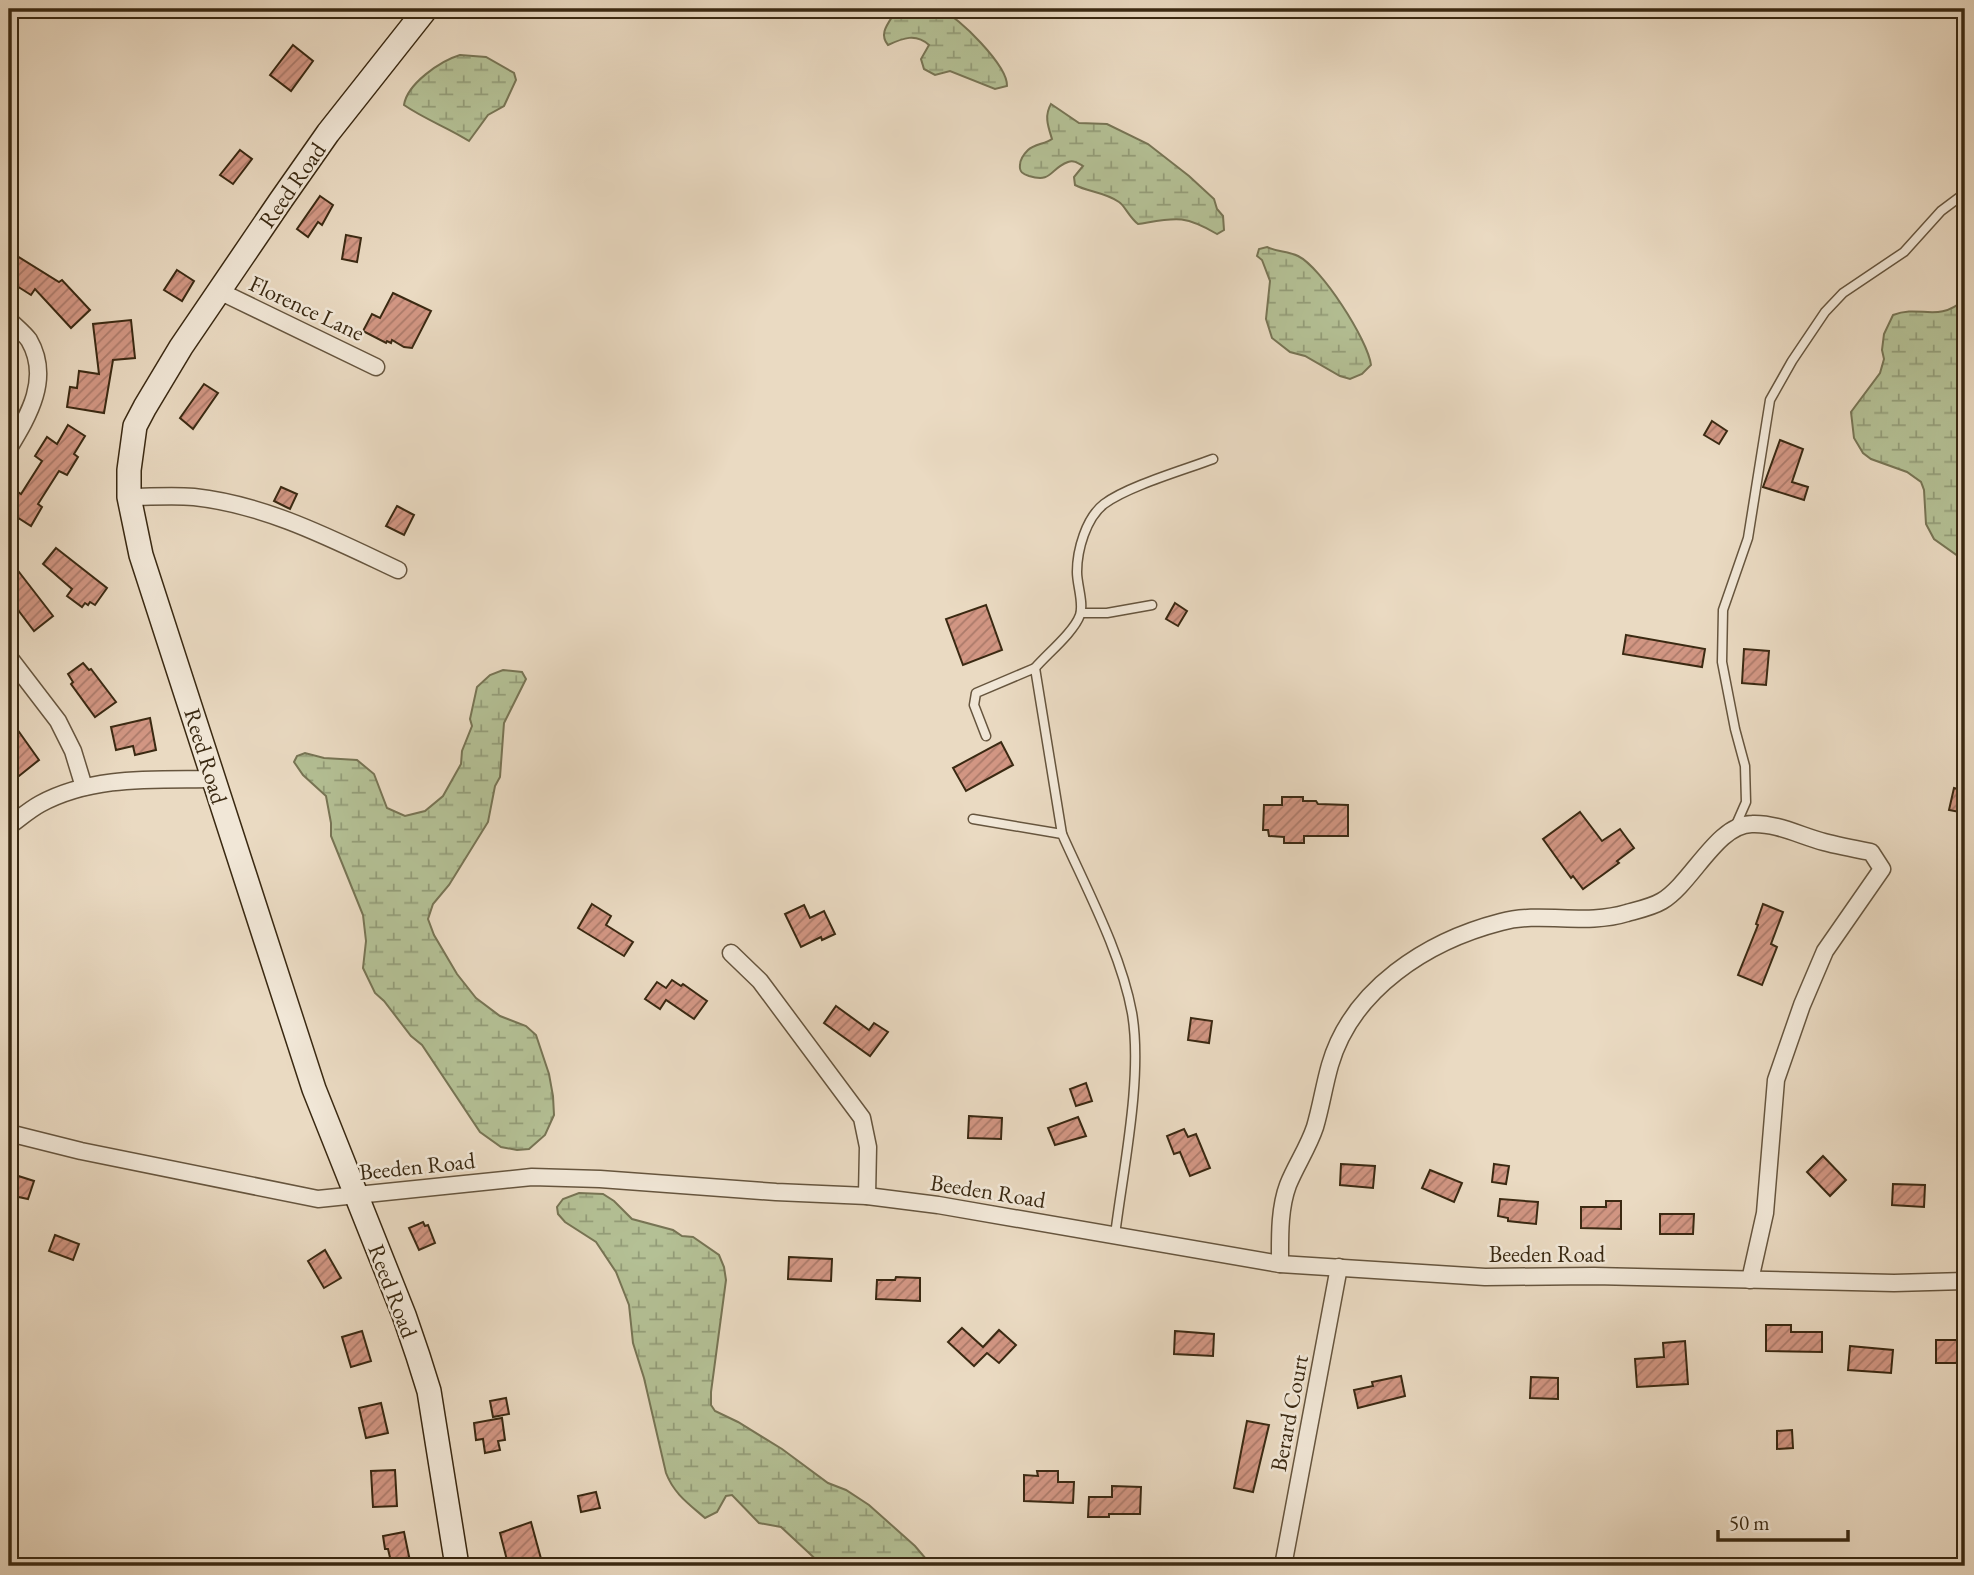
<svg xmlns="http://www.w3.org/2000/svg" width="1974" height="1575" font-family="'EB Garamond',serif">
  <defs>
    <pattern id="wetland-marsh" width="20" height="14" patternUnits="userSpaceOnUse" patternTransform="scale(1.75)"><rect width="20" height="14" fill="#b4c095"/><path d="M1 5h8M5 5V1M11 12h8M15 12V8" fill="none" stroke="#939c78"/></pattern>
    <pattern id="building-hatch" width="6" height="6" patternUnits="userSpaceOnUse" patternTransform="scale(1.75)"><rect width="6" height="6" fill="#d29683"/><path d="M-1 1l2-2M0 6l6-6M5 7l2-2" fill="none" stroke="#ab7a6a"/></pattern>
  </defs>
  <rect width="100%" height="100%" fill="#eadac2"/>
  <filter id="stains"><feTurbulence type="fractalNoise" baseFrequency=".00286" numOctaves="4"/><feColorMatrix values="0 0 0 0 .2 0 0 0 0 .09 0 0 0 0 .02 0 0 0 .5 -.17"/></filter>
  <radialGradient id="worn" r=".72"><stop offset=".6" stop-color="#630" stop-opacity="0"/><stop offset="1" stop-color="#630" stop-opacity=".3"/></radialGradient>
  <g fill="url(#wetland-marsh)" stroke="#777454" stroke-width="2">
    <path d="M891,9C903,9 930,5 940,9C959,17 1008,66 1007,86L995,89L950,71L935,75L924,69L921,59L929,45C916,33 903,38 888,45C879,34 887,25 894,14Z"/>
    <path d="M460,55L486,57L514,73L516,80L504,106L488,115L469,141C447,127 426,120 404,105C407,84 440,61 460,55Z"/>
    <path d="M1051,104L1079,123L1107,124L1148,144L1189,176L1214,199L1217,209L1223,216L1224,230L1217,234C1183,214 1175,218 1138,224C1129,217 1125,206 1119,202C1105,192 1088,192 1075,185L1074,177L1083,166C1078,163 1074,160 1068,162C1049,169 1053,183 1029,176C1023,174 1019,172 1020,165C1020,159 1024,154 1028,150C1034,144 1045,144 1052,139C1048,126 1044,116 1051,104Z"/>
    <path d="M1267,247C1277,252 1288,251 1298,256C1321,267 1368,340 1371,365L1362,374L1350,379L1340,376L1305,356L1290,352L1272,338L1266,319L1270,281L1262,260L1257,256L1259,249Z"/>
    <path d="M1965,299V561L1934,539L1926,524L1924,490L1921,482L1907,472L1871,459L1863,453L1854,438L1851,412L1880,373L1884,359L1882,350L1884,334L1893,315C1921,304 1937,324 1965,299Z"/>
    <polygon points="503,670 522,672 526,679 504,723 500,777 495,786 488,822 449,885 433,904 428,919 434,935 457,974 476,998 500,1016 526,1026 536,1035 549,1074 553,1096 554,1115 545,1135 529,1149 517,1150 501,1147 480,1132 422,1045 411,1036 384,1001 375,993 363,968 366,941 363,915 331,836 331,823 326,796 303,775 294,762 297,756 305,753 324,758 357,760 374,774 387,808 405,816 425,811 443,796 461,764 462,751 472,726 470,719 477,687 490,675"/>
    <path d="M579,1193L603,1194L614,1201L632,1219L673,1230L682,1236L693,1237L719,1255L724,1267L726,1280L711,1392V1405L715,1411L738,1422L782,1449L828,1483L846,1490L869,1505L915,1546L932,1566H823L781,1527L759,1523L732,1495L726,1496L717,1512L705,1518C689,1504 674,1494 666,1473L644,1378L633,1343L629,1305L616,1272L596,1242L565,1222L558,1214L557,1207L563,1199Z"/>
  </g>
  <g fill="url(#building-hatch)" stroke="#3a2912" stroke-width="2">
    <polygon points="293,45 313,61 291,91 270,75"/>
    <polygon points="240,150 252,159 233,184 220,175"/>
    <polygon points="320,196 333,205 322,225 318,222 308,237 297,229"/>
    <polygon points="346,235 361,238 357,262 342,259"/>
    <polygon points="9,251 59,282 62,280 90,310 71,328 35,289 31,295 9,281"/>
    <polygon points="177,270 194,281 182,301 164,290"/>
    <polygon points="393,293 431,311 412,348 404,347 392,340 391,343 387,341 386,343 363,331 372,314 380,318"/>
    <polygon points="131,320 135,358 113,360 104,413 67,407 70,387 77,388 79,371 99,374 93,324"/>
    <polygon points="204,384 218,393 193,429 180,418"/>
    <polygon points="1712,421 1727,431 1719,444 1704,435"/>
    <polygon points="68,425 85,436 74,454 78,457 67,475 59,471 38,504 42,507 31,526 9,512 9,486 21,494 42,461 35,456 47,437 57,444"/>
    <polygon points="1780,440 1803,449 1792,482 1808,487 1804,500 1763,487"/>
    <polygon points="281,487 297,494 290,509 274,501"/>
    <polygon points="397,506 414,515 404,535 386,526"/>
    <polygon points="56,548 107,588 95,605 90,602 88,605 85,603 82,607 67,596 72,589 43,564"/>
    <polygon points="9,559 53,616 34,631 9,598"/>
    <polygon points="1175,603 1187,611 1178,626 1166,619"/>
    <polygon points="986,605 1002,650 963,665 946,619"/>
    <polygon points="1626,635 1705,649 1702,667 1623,654"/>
    <polygon points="1744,649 1769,651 1766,685 1742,683"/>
    <polygon points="83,663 89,670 91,669 116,702 95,717 71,684 73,682 68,674"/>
    <polygon points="150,718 156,750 135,755 133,746 116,750 111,727"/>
    <polygon points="17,729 39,760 9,784 9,735"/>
    <polygon points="1001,742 1013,765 966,791 953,768"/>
    <polygon points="1954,788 1965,791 1965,813 1949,810"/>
    <polygon points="1282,797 1303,797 1303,801 1316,801 1318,804 1348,805 1348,836 1304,836 1304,843 1284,843 1284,837 1269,836 1268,830 1263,830 1264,805 1282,805"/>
    <polygon points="1580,812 1602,841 1620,829 1634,848 1617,861 1619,863 1583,889 1573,876 1571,878 1543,839"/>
    <polygon points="592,904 611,916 606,925 633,942 624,956 578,928"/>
    <polygon points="1763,904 1783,912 1771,944 1777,947 1762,985 1738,975 1758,925 1756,924"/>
    <polygon points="804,905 810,918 824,911 835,934 822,940 821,937 801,947 785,914"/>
    <polygon points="672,980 681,986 683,984 707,1001 694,1019 666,1000 660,1009 645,999 657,982 666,988"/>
    <polygon points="836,1006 869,1030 874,1023 888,1032 870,1056 824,1023"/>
    <polygon points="1191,1018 1212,1021 1209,1043 1188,1040"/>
    <polygon points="1086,1083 1092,1101 1076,1106 1070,1089"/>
    <polygon points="969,1116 1002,1118 1001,1139 968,1138"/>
    <polygon points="1078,1117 1086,1136 1055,1145 1048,1128"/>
    <polygon points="1184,1129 1188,1137 1196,1134 1210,1168 1190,1176 1180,1152 1174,1154 1167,1136"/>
    <polygon points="1823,1156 1846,1180 1830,1196 1807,1172"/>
    <polygon points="1341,1164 1375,1166 1373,1188 1340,1185"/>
    <polygon points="1494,1164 1509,1166 1506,1184 1492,1182"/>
    <polygon points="1430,1170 1462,1183 1454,1202 1422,1188"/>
    <polygon points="9,1173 34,1181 28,1199 9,1195"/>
    <polygon points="1893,1184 1925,1185 1924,1207 1892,1205"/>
    <polygon points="1500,1199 1538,1202 1536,1224 1508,1221 1508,1218 1498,1216"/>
    <polygon points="1606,1201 1621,1201 1621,1229 1581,1228 1581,1207 1606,1207"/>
    <polygon points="1660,1214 1694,1214 1693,1234 1660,1234"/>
    <polygon points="423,1222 425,1226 428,1225 435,1243 419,1250 409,1228"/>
    <polygon points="55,1235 79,1244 73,1260 49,1251"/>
    <polygon points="325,1250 341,1278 324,1288 308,1261"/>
    <polygon points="789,1257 832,1259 831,1281 788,1279"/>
    <polygon points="896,1277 920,1278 920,1301 876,1299 877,1280 895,1280"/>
    <polygon points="1766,1325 1791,1325 1791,1332 1822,1332 1822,1352 1766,1351"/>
    <polygon points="962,1328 983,1347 999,1330 1016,1345 999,1363 987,1353 974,1366 948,1342"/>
    <polygon points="362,1331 371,1361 351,1367 342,1337"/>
    <polygon points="1175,1331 1214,1334 1213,1356 1174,1354"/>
    <polygon points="1936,1340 1964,1340 1965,1363 1936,1363"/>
    <polygon points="1685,1341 1688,1384 1637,1387 1635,1359 1664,1357 1663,1343"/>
    <polygon points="1850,1346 1893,1350 1891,1373 1848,1370"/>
    <polygon points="1401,1376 1405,1396 1358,1408 1354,1390 1373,1386 1372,1382"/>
    <polygon points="1531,1377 1558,1378 1558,1399 1530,1398"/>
    <polygon points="506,1398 509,1414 493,1417 490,1401"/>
    <polygon points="381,1403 388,1433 366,1438 359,1408"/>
    <polygon points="502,1418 505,1440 498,1441 500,1450 485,1453 483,1439 476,1440 474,1423"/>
    <polygon points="1247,1421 1269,1425 1253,1492 1234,1488"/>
    <polygon points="1792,1430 1793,1448 1777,1449 1777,1431"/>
    <polygon points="395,1470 397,1506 373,1507 371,1471"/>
    <polygon points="1037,1471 1058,1471 1058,1482 1074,1482 1073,1503 1024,1501 1024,1475 1038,1476"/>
    <polygon points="1112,1486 1141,1487 1140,1514 1109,1514 1109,1517 1088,1517 1089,1497 1112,1497"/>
    <polygon points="596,1492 600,1508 581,1512 578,1496"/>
    <polygon points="531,1522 543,1566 520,1566 519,1561 508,1564 500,1533"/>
    <polygon points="404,1532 411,1566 392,1566 388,1549 385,1549 383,1536"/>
  </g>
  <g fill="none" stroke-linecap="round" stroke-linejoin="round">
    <defs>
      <g id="lane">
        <polyline points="1081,613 1107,613 1152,605"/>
        <path d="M1035,668C1047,654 1074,632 1080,615C1084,603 1077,585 1077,572C1077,550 1086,518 1104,504C1128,486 1184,470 1213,459"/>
        <polyline points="986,736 974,705 976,693 1035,668 1062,834"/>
        <path d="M973,819L1062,834C1087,890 1121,953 1132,1013C1143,1077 1123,1170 1115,1235"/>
        <polyline points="1735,827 1746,802 1745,766 1735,729 1722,662 1723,610 1748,538 1770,400 1792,361 1825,312 1843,293 1904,252 1941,211 1965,193"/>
      </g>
      <g id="street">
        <polyline points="219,291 376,367"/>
        <path d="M9,320C15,326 24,333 29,340C51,378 29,415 9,448"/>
        <path d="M129,497C150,497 173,495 194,497C267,505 332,539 398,570"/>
        <polyline points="9,657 58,721 73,751 84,787"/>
        <path d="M9,826C19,819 29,810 40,804C93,775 156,780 213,779"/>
        <polyline points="731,953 760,981 862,1118 868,1147 867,1196"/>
        <polyline points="9,1133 81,1151 318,1199 532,1177 600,1179 776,1192 867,1196 938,1205 1280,1264 1485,1277 1594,1276 1894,1283 1965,1281"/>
        <path d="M1280,1264C1280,1238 1279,1209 1288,1185C1296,1165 1308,1148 1315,1127C1321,1107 1324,1086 1330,1065C1352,989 1427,941 1501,922C1542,911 1585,926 1627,913C1638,910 1652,907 1662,901C1692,883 1717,824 1752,824C1777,823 1801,836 1824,842C1839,846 1855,849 1871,852L1882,869L1825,951L1802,1005L1776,1080L1765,1213L1750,1280"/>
        <polyline points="1283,1566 1339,1267"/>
      </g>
      <polyline id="secondary" points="426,9 328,133 281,200 181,347 145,407 135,426 129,470 129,497 141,555 314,1089 404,1315 418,1356 429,1391 457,1566"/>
    </defs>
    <use href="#lane" stroke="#66553e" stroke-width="11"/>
    <use href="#street" stroke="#66553e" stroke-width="19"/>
    <use href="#secondary" stroke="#3a2912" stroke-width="26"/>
    <use href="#lane" stroke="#f1e7d7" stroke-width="8"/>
    <use href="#street" stroke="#f1e7d7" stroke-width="16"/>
    <use href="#secondary" stroke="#f1e7d7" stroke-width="23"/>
  </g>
  <g text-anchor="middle" stroke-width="5" stroke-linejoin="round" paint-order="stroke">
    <g font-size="23" fill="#3a2912" stroke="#f1e7d7">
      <text transform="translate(292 185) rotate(-55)" y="8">Reed Road</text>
      <text transform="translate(307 308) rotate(25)" y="8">Florence Lane</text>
      <text transform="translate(206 756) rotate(73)" y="8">Reed Road</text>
      <text transform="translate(417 1166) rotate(-6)" y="8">Beeden Road</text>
      <text transform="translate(988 1191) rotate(9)" y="8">Beeden Road</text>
      <text x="1547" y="1262">Beeden Road</text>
      <text transform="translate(393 1291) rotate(69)" y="8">Reed Road</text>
      <text transform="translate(1289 1413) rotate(-79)" y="8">Berard Court</text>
    </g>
  </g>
  <rect width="1974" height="1575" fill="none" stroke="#eadac2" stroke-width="35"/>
  <rect x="10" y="10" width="1953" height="1554" fill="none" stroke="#3a2912" stroke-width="3.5"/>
  <rect x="18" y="18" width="1939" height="1540" fill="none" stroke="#3a2912" stroke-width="2"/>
  <path d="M1718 1530v10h130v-10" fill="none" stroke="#3a2912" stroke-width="3.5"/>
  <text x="1729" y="1530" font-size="21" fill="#3a2912" stroke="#f1e7d7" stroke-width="5" paint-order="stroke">50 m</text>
  <rect width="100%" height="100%" filter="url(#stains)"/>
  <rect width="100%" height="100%" fill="url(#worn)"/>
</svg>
